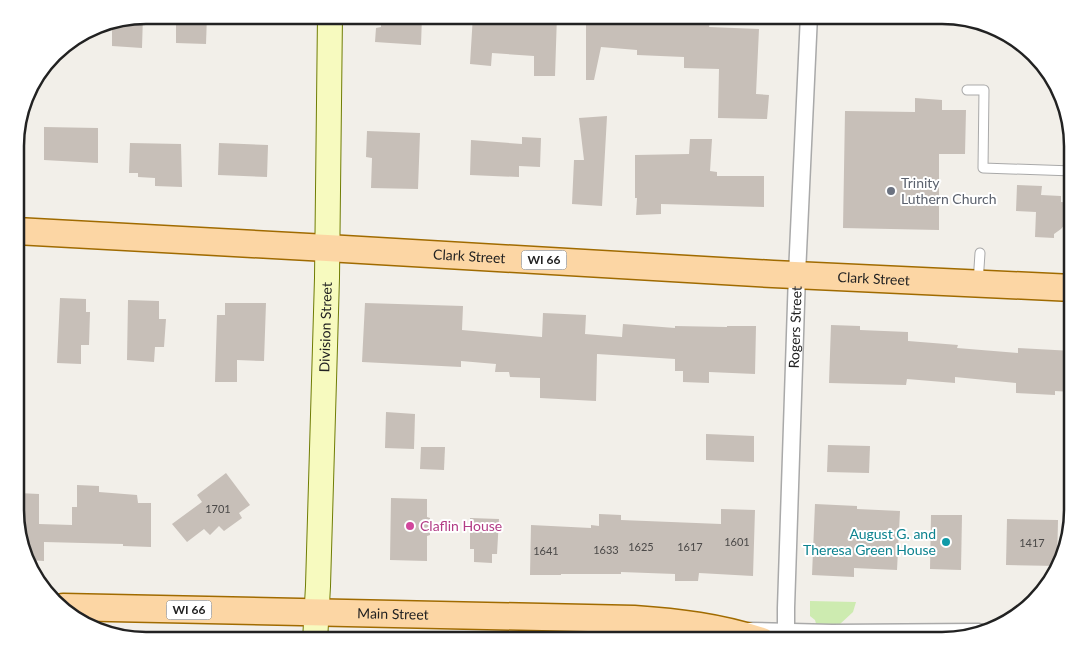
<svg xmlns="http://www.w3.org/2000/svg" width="1088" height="656" font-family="Lato,sans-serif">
  <rect width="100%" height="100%" fill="#f2efe9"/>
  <polygon fill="#cdebb0" points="810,601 856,602 853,612 840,624 836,626 817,627 815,620 810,616"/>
  <g fill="#c7bfb8">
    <polygon points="143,15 142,48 112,46 112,22"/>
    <polygon points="176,15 207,15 206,44 176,43"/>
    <polygon points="381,15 422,16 421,45 375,42 376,28 381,27"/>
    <polygon points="473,15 557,15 555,76 534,76 534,56 492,53 491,66 470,64"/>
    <polygon points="600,18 630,22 630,18 710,22 709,27 759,29 756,94 769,95 767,119 718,118 719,69 684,68 684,57 637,55 637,50 601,47 594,80 586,80 586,24 600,24"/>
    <polygon points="915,98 942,100 942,110 966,110 965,154 939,154 939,230 843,228 845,111 915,112"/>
    <polygon points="607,116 602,206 572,204 574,160 584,160 579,118"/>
    <polygon points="44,127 98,128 98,163 44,160"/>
    <polygon points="367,131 420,133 418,189 371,188 372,158 366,157"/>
    <polygon points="522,137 541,138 540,167 519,166 519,177 470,175 471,140 522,144"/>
    <polygon points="690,139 712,139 710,171 717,172 717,176 764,176 764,207 661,204 661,214 636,215 637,198 635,198 635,155 689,154"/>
    <polygon points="130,143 181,144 182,187 155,186 155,178 138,177 138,173 129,173"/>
    <polygon points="219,143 268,145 267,177 218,175"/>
    <polygon points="1017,185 1042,186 1041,195 1061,196 1061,202 1073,203 1073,222 1067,222 1061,229 1054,234 1054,238 1035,237 1036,212 1016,211"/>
    <polygon points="60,298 86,299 86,312 90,312 89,345 81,345 81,364 57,363"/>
    <polygon points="128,300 159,301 159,319 166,319 164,347 155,347 154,362 127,360"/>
    <polygon points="225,303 266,303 264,361 237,360 237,382 215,382 217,315 225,315"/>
    <polygon points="365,303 463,306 462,330 542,337 543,313 586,315 585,334 622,337 623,324 675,328 675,326 727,327 727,326 756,326 755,374 709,372 709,383 683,382 683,371 675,371 675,359 597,354 596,401 540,398 540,378 510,377 509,372 495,372 496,364 461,361 461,367 362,362"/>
    <polygon points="831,325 860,326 860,330 908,332 908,341 958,345 957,348 1018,353 1018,348 1073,351 1073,392 1055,391 1055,395 1016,393 1016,383 955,377 955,383 907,379 906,385 829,383"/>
    <polygon points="386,412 415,414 414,449 385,448"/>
    <polygon points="706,434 754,436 754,462 706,460"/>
    <polygon points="828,445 870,446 869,473 827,472"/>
    <polygon points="421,447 445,447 444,470 420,469"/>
    <polygon points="226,473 250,505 239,513 242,518 224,531 219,526 210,535 204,529 187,542 172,524 202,502 197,495"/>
    <polygon points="77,485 99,486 99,492 137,495 138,503 151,503 151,547 123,546 123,544 44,542 44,561 28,560 17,531 18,493 39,494 39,524 72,525 72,507 77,507"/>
    <polygon points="391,498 427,499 427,517 430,518 430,535 427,536 427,561 390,560"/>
    <polygon points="815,504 857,506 857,509 900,511 897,570 854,568 854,577 812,575"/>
    <polygon points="721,509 755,510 753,576 699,573 698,581 675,581 675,574 621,572 621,574 561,574 561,575 530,575 531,525 591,528 591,525 599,526 599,514 621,515 621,520 721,524"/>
    <polygon points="931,515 962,515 961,570 930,569"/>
    <polygon points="470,518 499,519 497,554 492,554 492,563 474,562 474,549 470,549"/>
    <polygon points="1007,519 1058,520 1057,566 1006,565"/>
  </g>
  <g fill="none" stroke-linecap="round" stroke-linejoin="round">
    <defs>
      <g id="lane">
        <polyline points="967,90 984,90 983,168 1073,171"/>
        <polyline points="978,283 980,253"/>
      </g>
      <g id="street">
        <polyline points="749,631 832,633 979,632"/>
        <path id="s1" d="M786,641V608L797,274L809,15"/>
      </g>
      <g id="secondary">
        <path id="s2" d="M315,641L318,586L327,278L330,15"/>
      </g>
      <g id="primary">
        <path id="s3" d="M16,231L327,248L773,274L1073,288"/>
        <path id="s4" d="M63,607L634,619C678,622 720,627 762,641"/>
      </g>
    </defs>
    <use href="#lane" stroke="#a9a9a9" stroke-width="11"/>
    <use href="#street" stroke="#a9a9a9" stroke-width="19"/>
    <use href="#secondary" stroke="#707d05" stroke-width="26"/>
    <use href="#primary" stroke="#a06b00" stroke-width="29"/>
    <use href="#lane" stroke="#fff" stroke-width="9"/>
    <use href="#street" stroke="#fff" stroke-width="16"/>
    <use href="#secondary" stroke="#f7fabf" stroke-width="24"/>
    <use href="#primary" stroke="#fcd6a4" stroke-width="26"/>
  </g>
  <circle fill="#6b7280" stroke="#fff" stroke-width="2" cx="891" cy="191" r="5"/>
  <circle fill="#d1479c" stroke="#fff" stroke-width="2" cx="410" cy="526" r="5"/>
  <circle fill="#0f9aa8" stroke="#fff" stroke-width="2" cx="946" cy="542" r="5"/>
  <g text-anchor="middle" stroke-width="4" stroke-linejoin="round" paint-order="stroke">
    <g font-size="11" fill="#4b4948">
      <text x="218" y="513">1701</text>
      <text x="737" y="546">1601</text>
      <text x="1032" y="547">1417</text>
      <text x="641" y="551">1625</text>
      <text x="690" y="551">1617</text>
      <text x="606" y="554">1633</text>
      <text x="546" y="555">1641</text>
    </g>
    <g fill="#fff" stroke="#646464" stroke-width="1">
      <rect x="521.5" y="250.5" width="45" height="19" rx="4"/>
      <rect x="166.5" y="600.5" width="45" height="19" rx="4"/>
    </g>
    <g font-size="12" font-weight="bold" fill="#222">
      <text x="544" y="264">WI 66</text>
      <text x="189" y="614">WI 66</text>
    </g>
    <g font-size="14" fill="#5b616d" stroke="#fff" text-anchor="start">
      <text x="901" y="188">Trinity<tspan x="901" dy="16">Luthern Church</tspan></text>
    </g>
    <g font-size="14" fill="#222" stroke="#fff">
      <text dy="5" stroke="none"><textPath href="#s3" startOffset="454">Clark Street</textPath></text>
      <text dy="5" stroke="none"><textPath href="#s3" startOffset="859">Clark Street</textPath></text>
      <text dy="5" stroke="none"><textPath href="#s2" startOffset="314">Division Street</textPath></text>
      <text dy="5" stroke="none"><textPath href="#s1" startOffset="314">Rogers Street</textPath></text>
      <text dy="5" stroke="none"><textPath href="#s4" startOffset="330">Main Street</textPath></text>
    </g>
    <g font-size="14" fill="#b23c85" stroke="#fff" text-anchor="start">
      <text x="420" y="531">Claflin House</text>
    </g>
    <g font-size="14" fill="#0d838f" stroke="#fff" text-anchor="end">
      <text x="936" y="539">August G. and<tspan x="936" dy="16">Theresa Green House</tspan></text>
    </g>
  </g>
  <path d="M0 0H1088V656H0ZM146 24H942A122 122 0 0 1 1064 146V510A122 122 0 0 1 942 632H146A122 122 0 0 1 24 510V146A122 122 0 0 1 146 24Z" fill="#fff" fill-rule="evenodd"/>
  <path fill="none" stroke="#222" stroke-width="2.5" d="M146 24H942A122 122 0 0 1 1064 146V510A122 122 0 0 1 942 632H146A122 122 0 0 1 24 510V146A122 122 0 0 1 146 24Z"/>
</svg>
